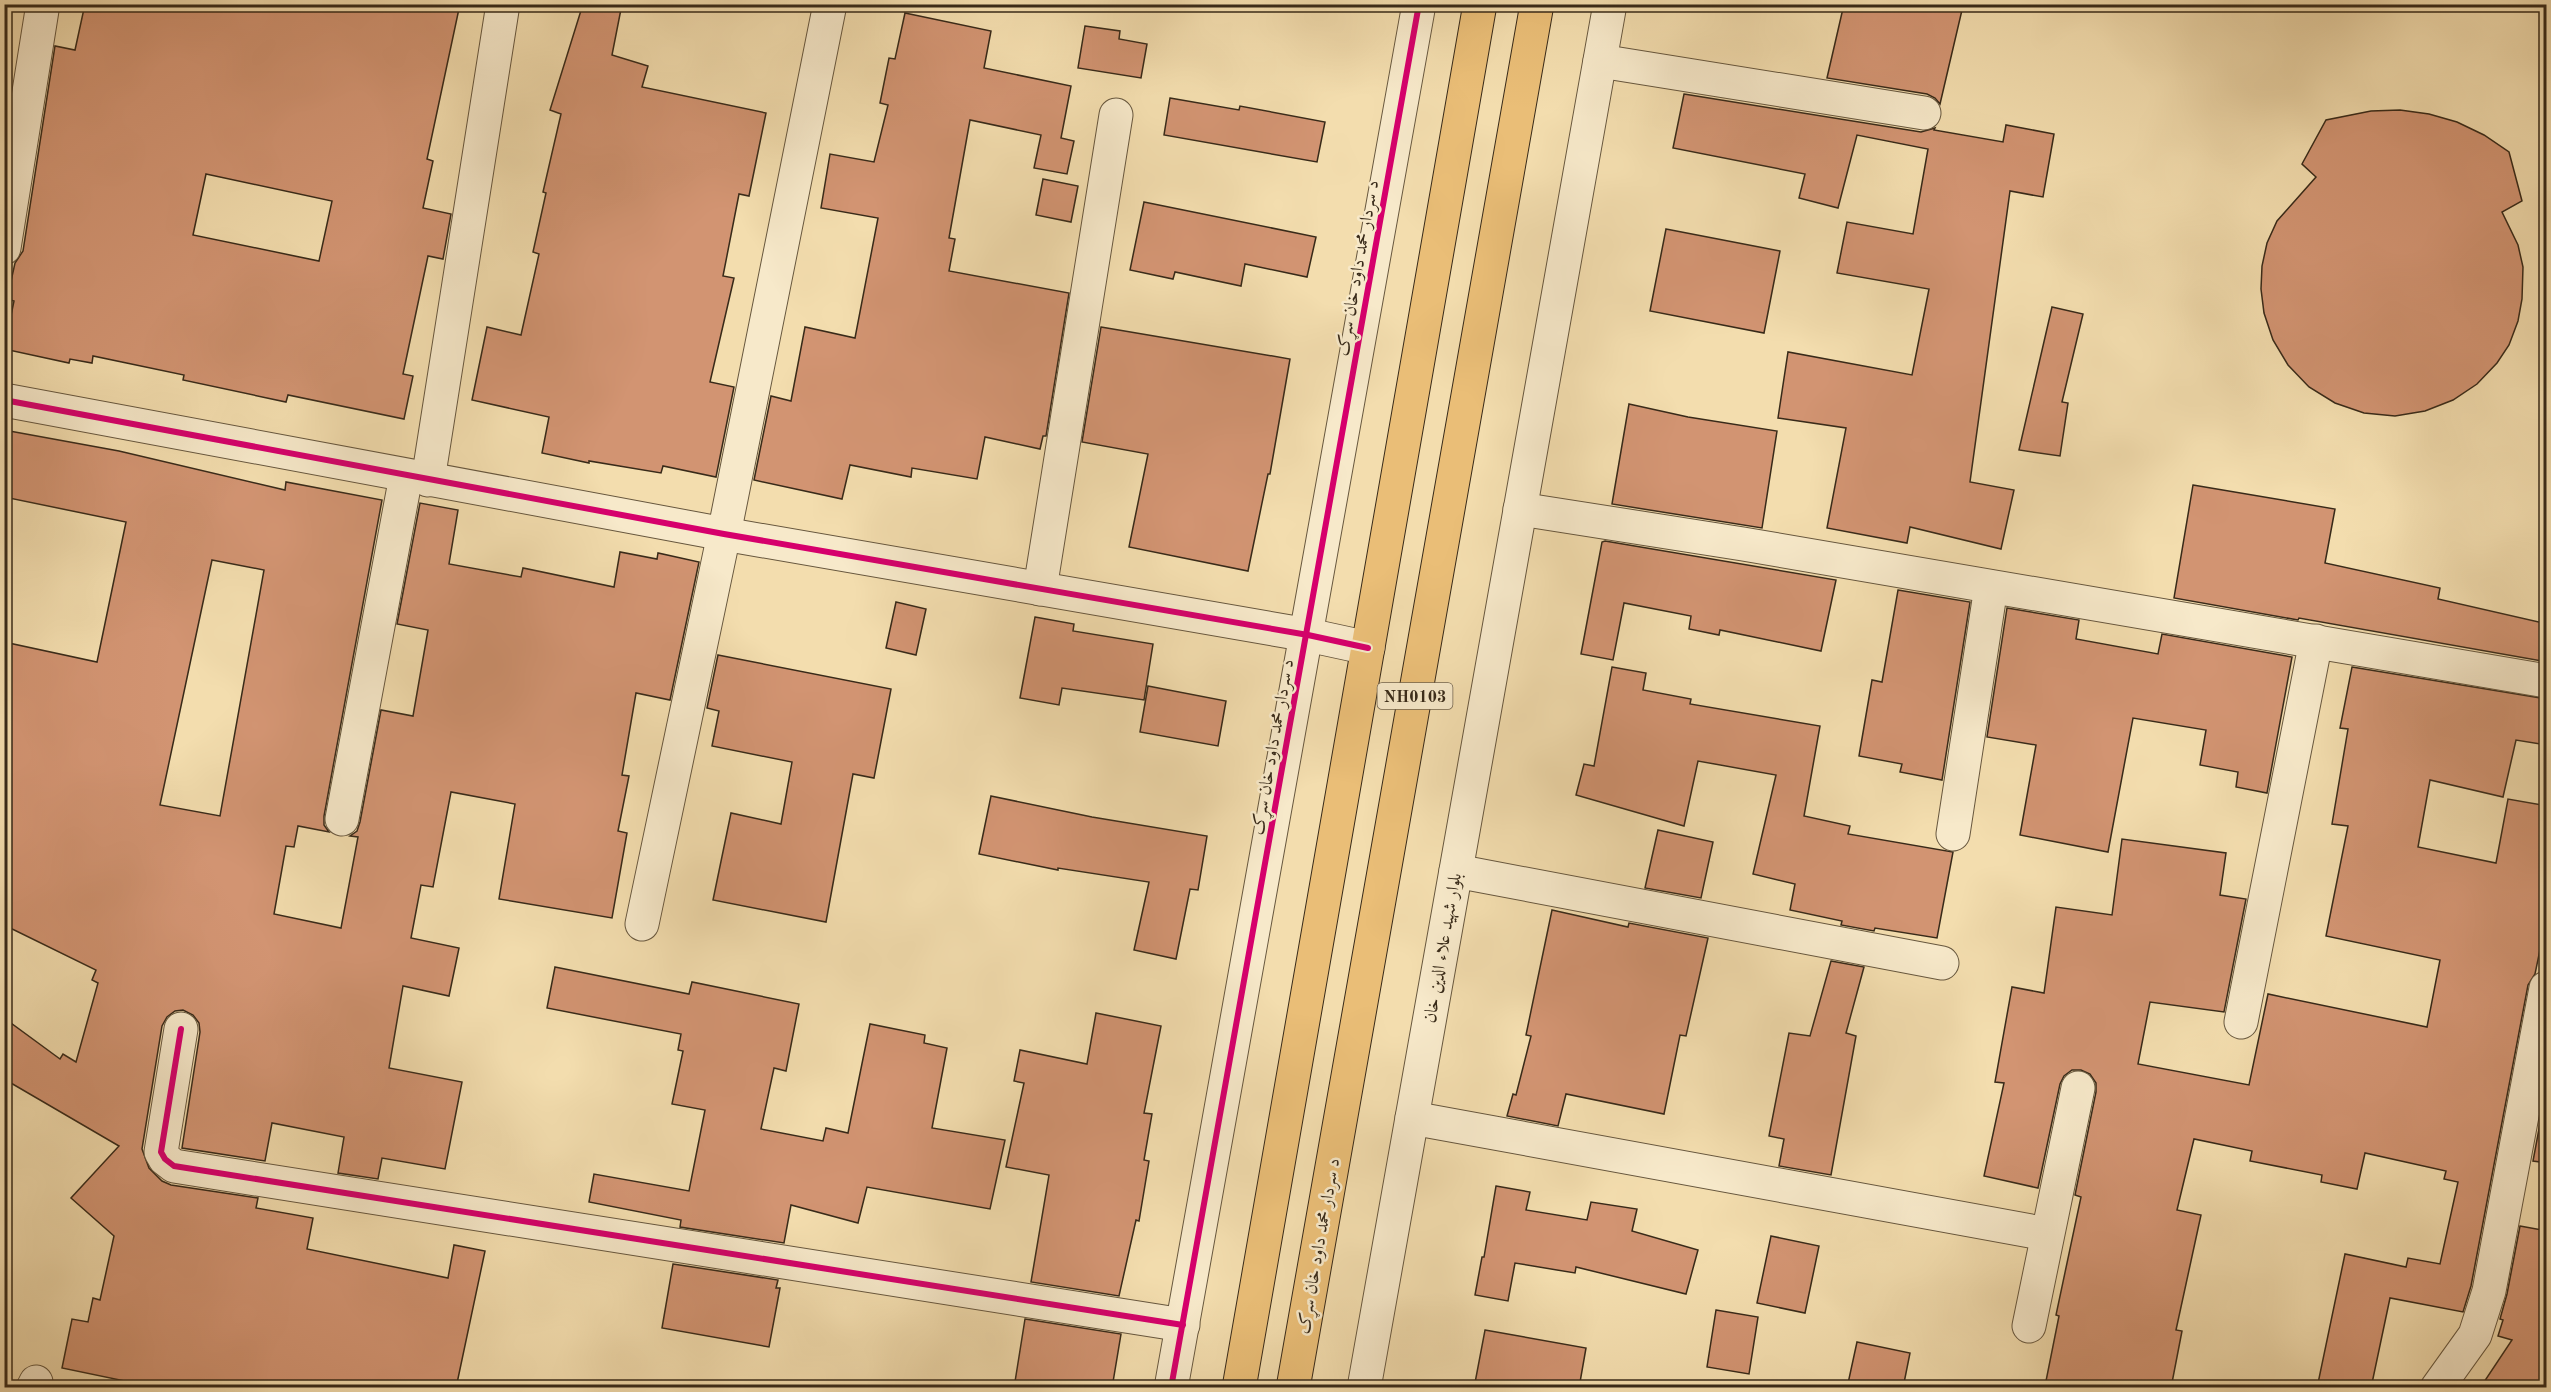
<svg xmlns="http://www.w3.org/2000/svg" width="2551" height="1392" font-family="'Old Standard TT',Amiri,serif">
  <rect width="100%" height="100%" fill="#f3ddae"/>
  <filter id="stains"><feTurbulence type="fractalNoise" baseFrequency=".00333" numOctaves="4"/><feColorMatrix values="0 0 0 0 .2 0 0 0 0 .09 0 0 0 0 .02 0 0 0 .5 -.17"/></filter>
  <radialGradient id="worn" r=".72"><stop offset=".6" stop-color="#630" stop-opacity="0"/><stop offset="1" stop-color="#630" stop-opacity=".3"/></radialGradient>
  <g fill="#d29472" stroke="#382a19" stroke-width="1.5" fill-rule="evenodd">
    <path d="M85,4H460L427,159L433,161L423,208L451,214L443,259L428,256L403,374L413,376L404,419L288,395L286,402L183,380L184,375L93,356L92,363L70,359L69,363L4,349L14,301L7,299L15,263L23,251L55,46L75,50ZM206,174L332,201L319,261L193,235Z"/>
    <polygon points="583,4 622,4 612,55 648,66 642,87 766,113 749,196 739,194 723,276 734,278 710,382 734,387 716,477 663,466 661,473 589,461 589,463 542,453 549,417 472,400 487,327 521,335 539,254 533,252 546,193 543,192 561,114 550,110"/>
    <polygon points="1844,4 1940,4 1962,10 1940,104 1935,98 1927,94 1827,78"/>
    <polygon points="905,13 991,31 984,68 1071,86 1061,138 1074,141 1067,174 1034,168 1041,135 970,120 949,238 955,239 949,271 1069,293 1046,436 1043,436 1040,449 985,437 977,479 912,468 911,477 850,465 842,499 754,480 771,396 791,401 805,327 855,338 878,218 821,208 830,154 874,162 888,105 880,103 889,58 895,59"/>
    <polygon points="1085,26 1120,31 1119,39 1147,44 1141,78 1078,68"/>
    <polygon points="1684,94 1921,132 1935,128 1934,130 2003,142 2006,125 2054,134 2043,197 2010,191 1970,482 2014,490 2001,549 1910,527 1907,543 1827,528 1846,428 1778,418 1788,352 1912,375 1929,289 1837,273 1847,222 1913,234 1928,149 1857,135 1838,208 1799,198 1805,174 1673,148"/>
    <polygon points="1170,98 1239,110 1240,106 1325,122 1317,162 1164,135"/>
    <polygon points="2400,110 2429,114 2457,122 2484,135 2509,152 2522,201 2502,212 2518,245 2523,267 2522,299 2518,321 2509,345 2497,363 2477,384 2453,400 2425,411 2395,416 2364,413 2335,403 2309,387 2288,365 2273,340 2264,313 2261,289 2262,266 2267,243 2277,221 2316,177 2302,164 2326,120 2371,111"/>
    <polygon points="1043,179 1078,186 1071,222 1036,215"/>
    <polygon points="1144,202 1316,237 1307,277 1245,264 1241,286 1175,272 1173,279 1130,270"/>
    <polygon points="1666,229 1780,251 1764,333 1650,311"/>
    <polygon points="2052,307 2083,314 2062,402 2068,403 2060,456 2019,450"/>
    <polygon points="1101,327 1290,359 1270,474 1268,474 1248,571 1129,547 1148,454 1082,442"/>
    <polygon points="1629,404 1688,417 1777,431 1762,528 1612,504"/>
    <path d="M4,430L119,451L285,490L286,482L382,500L324,816V825L329,832L298,826L294,847L286,846L274,914L341,928L358,837L350,836L357,831L360,822L381,710L413,716L428,630L397,624L420,503L458,510L449,564L521,577L523,568L614,587L620,552L657,559L658,553L699,562L670,700L636,693L622,775L629,776L618,831L627,833L612,918L499,899L515,804L451,792L433,887L421,885L411,938L459,948L449,996L403,986L389,1068L462,1082L445,1169L382,1158L378,1179L338,1173L344,1137L272,1123L265,1161L182,1148L200,1032L199,1023L193,1015L183,1010L175,1011L167,1017L162,1026L142,1149L149,1168L162,1181L171,1185L258,1198L256,1208L313,1218L307,1249L448,1278L454,1245L485,1251L456,1388H123L125,1381L62,1368L72,1319L88,1322L93,1298L100,1300L114,1236L71,1198L119,1146L4,1079V1018L60,1059L63,1054L76,1062L98,983L92,980L96,970L4,925V642L97,662L126,522L4,497ZM212,560L264,570L220,816L160,805Z"/>
    <polygon points="2193,485 2335,509 2325,563 2440,588 2438,599 2547,624 2547,662 2299,618 2298,620 2174,598"/>
    <polygon points="1605,541 1836,580 1821,651 1720,630 1719,635 1689,629 1691,616 1624,603 1613,660 1581,654 1602,542"/>
    <polygon points="1898,590 1970,602 1942,780 1900,772 1902,764 1859,756 1872,680 1882,682"/>
    <polygon points="896,602 926,609 916,655 886,648"/>
    <polygon points="2007,608 2079,620 2076,639 2158,654 2162,634 2292,657 2267,793 2236,787 2238,772 2200,765 2206,730 2133,718 2108,852 2020,835 2036,745 1987,737"/>
    <polygon points="1035,617 1074,624 1073,631 1153,644 1144,700 1062,688 1059,705 1020,698"/>
    <polygon points="718,655 891,689 874,778 853,774 826,922 713,900 731,813 781,824 792,762 712,746 719,711 707,708"/>
    <polygon points="1612,667 1646,673 1643,690 1691,699 1690,704 1820,726 1804,816 1850,826 1848,834 1953,852 1937,938 1875,928 1874,931 1841,925 1842,921 1790,910 1795,884 1753,874 1776,775 1698,761 1684,826 1576,795 1584,764 1594,766"/>
    <polygon points="2352,667 2547,699 2547,745 2516,740 2503,797 2430,780 2418,847 2496,863 2508,799 2547,806 2547,916 2535,974 2528,985 2471,1286 2463,1312 2390,1298 2371,1388 2317,1388 2345,1254 2406,1267 2408,1258 2440,1264 2458,1182 2444,1179 2446,1171 2365,1153 2357,1189 2321,1182 2322,1175 2250,1161 2252,1151 2194,1139 2177,1210 2201,1215 2176,1330 2182,1331 2171,1388 2076,1388 2046,1381 2059,1316 2056,1315 2081,1197 2075,1195 2096,1092 2096,1083 2090,1074 2081,1070 2072,1070 2064,1076 2060,1084 2038,1188 1984,1176 2004,1083 1995,1082 2012,987 2044,993 2056,907 2112,915 2122,839 2226,853 2220,895 2246,899 2224,1012 2150,1002 2138,1064 2249,1085 2268,994 2427,1027 2440,960 2326,936 2348,826 2332,824 2348,729 2340,728"/>
    <polygon points="1148,686 1226,701 1218,746 1140,732"/>
    <polygon points="991,796 1092,817 1207,836 1198,890 1190,889 1176,959 1134,950 1149,882 1058,868 1058,870 979,854"/>
    <polygon points="1658,830 1713,842 1701,898 1645,888"/>
    <polygon points="1552,910 1628,927 1629,923 1708,938 1686,1036 1680,1035 1664,1114 1566,1094 1558,1126 1507,1116 1513,1094 1516,1095 1531,1036 1526,1035"/>
    <polygon points="1831,961 1864,967 1846,1033 1856,1036 1831,1175 1779,1166 1784,1139 1769,1136 1789,1033 1810,1036"/>
    <polygon points="555,967 689,994 692,982 799,1004 786,1071 774,1068 761,1129 823,1141 826,1128 848,1133 870,1024 925,1035 924,1043 947,1048 932,1128 1005,1140 990,1209 867,1187 858,1223 791,1205 784,1243 680,1227 681,1220 589,1202 594,1174 689,1191 705,1110 672,1104 683,1051 678,1050 681,1034 547,1008"/>
    <polygon points="1096,1013 1161,1026 1144,1113 1152,1114 1144,1160 1149,1161 1139,1221 1136,1220 1119,1296 1031,1282 1049,1175 1006,1167 1024,1083 1014,1081 1020,1050 1087,1064"/>
    <polygon points="2542,1113 2547,1114 2547,1163 2533,1161"/>
    <polygon points="1496,1186 1530,1192 1526,1210 1587,1220 1591,1202 1637,1209 1632,1231 1698,1250 1686,1294 1576,1267 1575,1273 1515,1263 1508,1301 1475,1295 1482,1257 1484,1257"/>
    <polygon points="2520,1226 2547,1231 2547,1388 2480,1388 2512,1340 2498,1336 2503,1320 2500,1319 2507,1294"/>
    <polygon points="1771,1236 1819,1246 1805,1313 1757,1303"/>
    <polygon points="673,1264 778,1280 776,1288 780,1288 769,1347 662,1328"/>
    <polygon points="1716,1310 1758,1317 1749,1374 1707,1367"/>
    <polygon points="1025,1319 1121,1334 1112,1388 1014,1388"/>
    <polygon points="1485,1330 1586,1348 1579,1388 1474,1388"/>
    <polygon points="1857,1342 1910,1353 1903,1388 1847,1388"/>
  </g>
  <g fill="none" stroke-linecap="round" stroke-linejoin="round">
    <defs>
      <g id="minor">
        <polyline points="1600,61 1924,113"/>
        <polyline points="4,248 43,4"/>
        <polyline points="4,400 724,534 1308,635 1368,648"/>
        <polyline points="428,480 503,4"/>
        <polyline points="1520,509 1743,544 2546,681"/>
        <polyline points="1040,589 1116,115"/>
        <polyline points="342,819 406,476"/>
        <polyline points="1953,834 1991,587"/>
        <polyline points="1456,871 1942,963"/>
        <polyline points="642,924 724,534 830,4"/>
        <polyline points="2241,1022 2316,641"/>
        <polyline points="181,1029 161,1152 165,1159 174,1166 1183,1325"/>
        <polyline points="1412,1118 2047,1234"/>
        <polyline points="2029,1326 2078,1088"/>
        <polyline points="33,1388 36,1382"/>
        <polyline points="1171,1388 1419,4"/>
        <polyline points="1364,1388 1610,4"/>
        <polyline points="2437,1388 2475,1335 2489,1291 2546,988"/>
      </g>
      <g id="highway">
        <polyline points="1239,1388 1480,4"/>
        <polyline points="1293,1388 1537,4"/>
      </g>
    </defs>
    <use href="#minor" stroke="#67573e" stroke-width="35"/>
    <use href="#highway" stroke="#382a19" stroke-width="35"/>
    <use href="#minor" stroke="#f7e9ca" stroke-width="33"/>
    <use href="#highway" stroke="#eabe77" stroke-width="33"/>
    <defs>
      <g id="cycleway">
        <polyline points="4,400 724,534 1308,635 1368,648"/>
        <polyline points="181,1029 161,1152 165,1159 174,1166 1183,1325"/>
        <polyline points="1171,1388 1419,4"/>
      </g>
    </defs>
    <use href="#cycleway" stroke="#f7e9ca" stroke-width="10"/>
    <use href="#cycleway" stroke="#d6006c" stroke-width="6"/>
  </g>
  <g text-anchor="middle" stroke-width="5" stroke-linejoin="round" paint-order="stroke">
    <rect fill="#f7e9ca" stroke="#71634e" stroke-width="1.5" x="1377.5" y="683" width="75" height="26" rx="4.5"/>
    <g font-size="16" font-weight="bold" fill="#382a19">
      <text x="1415" y="702">NH0103</text>
    </g>
    <g font-size="18" fill="#382a19" stroke="#f7e9ca">
      <text transform="translate(1357 268) rotate(-80)" y="6">د سردار محمد داود خان سړک</text>
      <text transform="translate(1272 747) rotate(-80)" y="6">د سردار محمد داود خان سړک</text>
      <text transform="translate(1442 948) rotate(-80)" y="6">بلوار شهید علاء الدین خان</text>
      <text transform="translate(1318 1246) rotate(-80)" y="6">د سردار محمد داود خان سړک</text>
    </g>
  </g>
  <rect width="2551" height="1392" fill="none" stroke="#f3ddae" stroke-width="24"/>
  <rect x="6" y="6" width="2539" height="1380" fill="none" stroke="#382a19" stroke-width="3"/>
  <rect x="12" y="12" width="2527" height="1368" fill="none" stroke="#382a19" stroke-width="1.5"/>
  <rect width="100%" height="100%" filter="url(#stains)"/>
  <rect width="100%" height="100%" fill="url(#worn)"/>
</svg>
